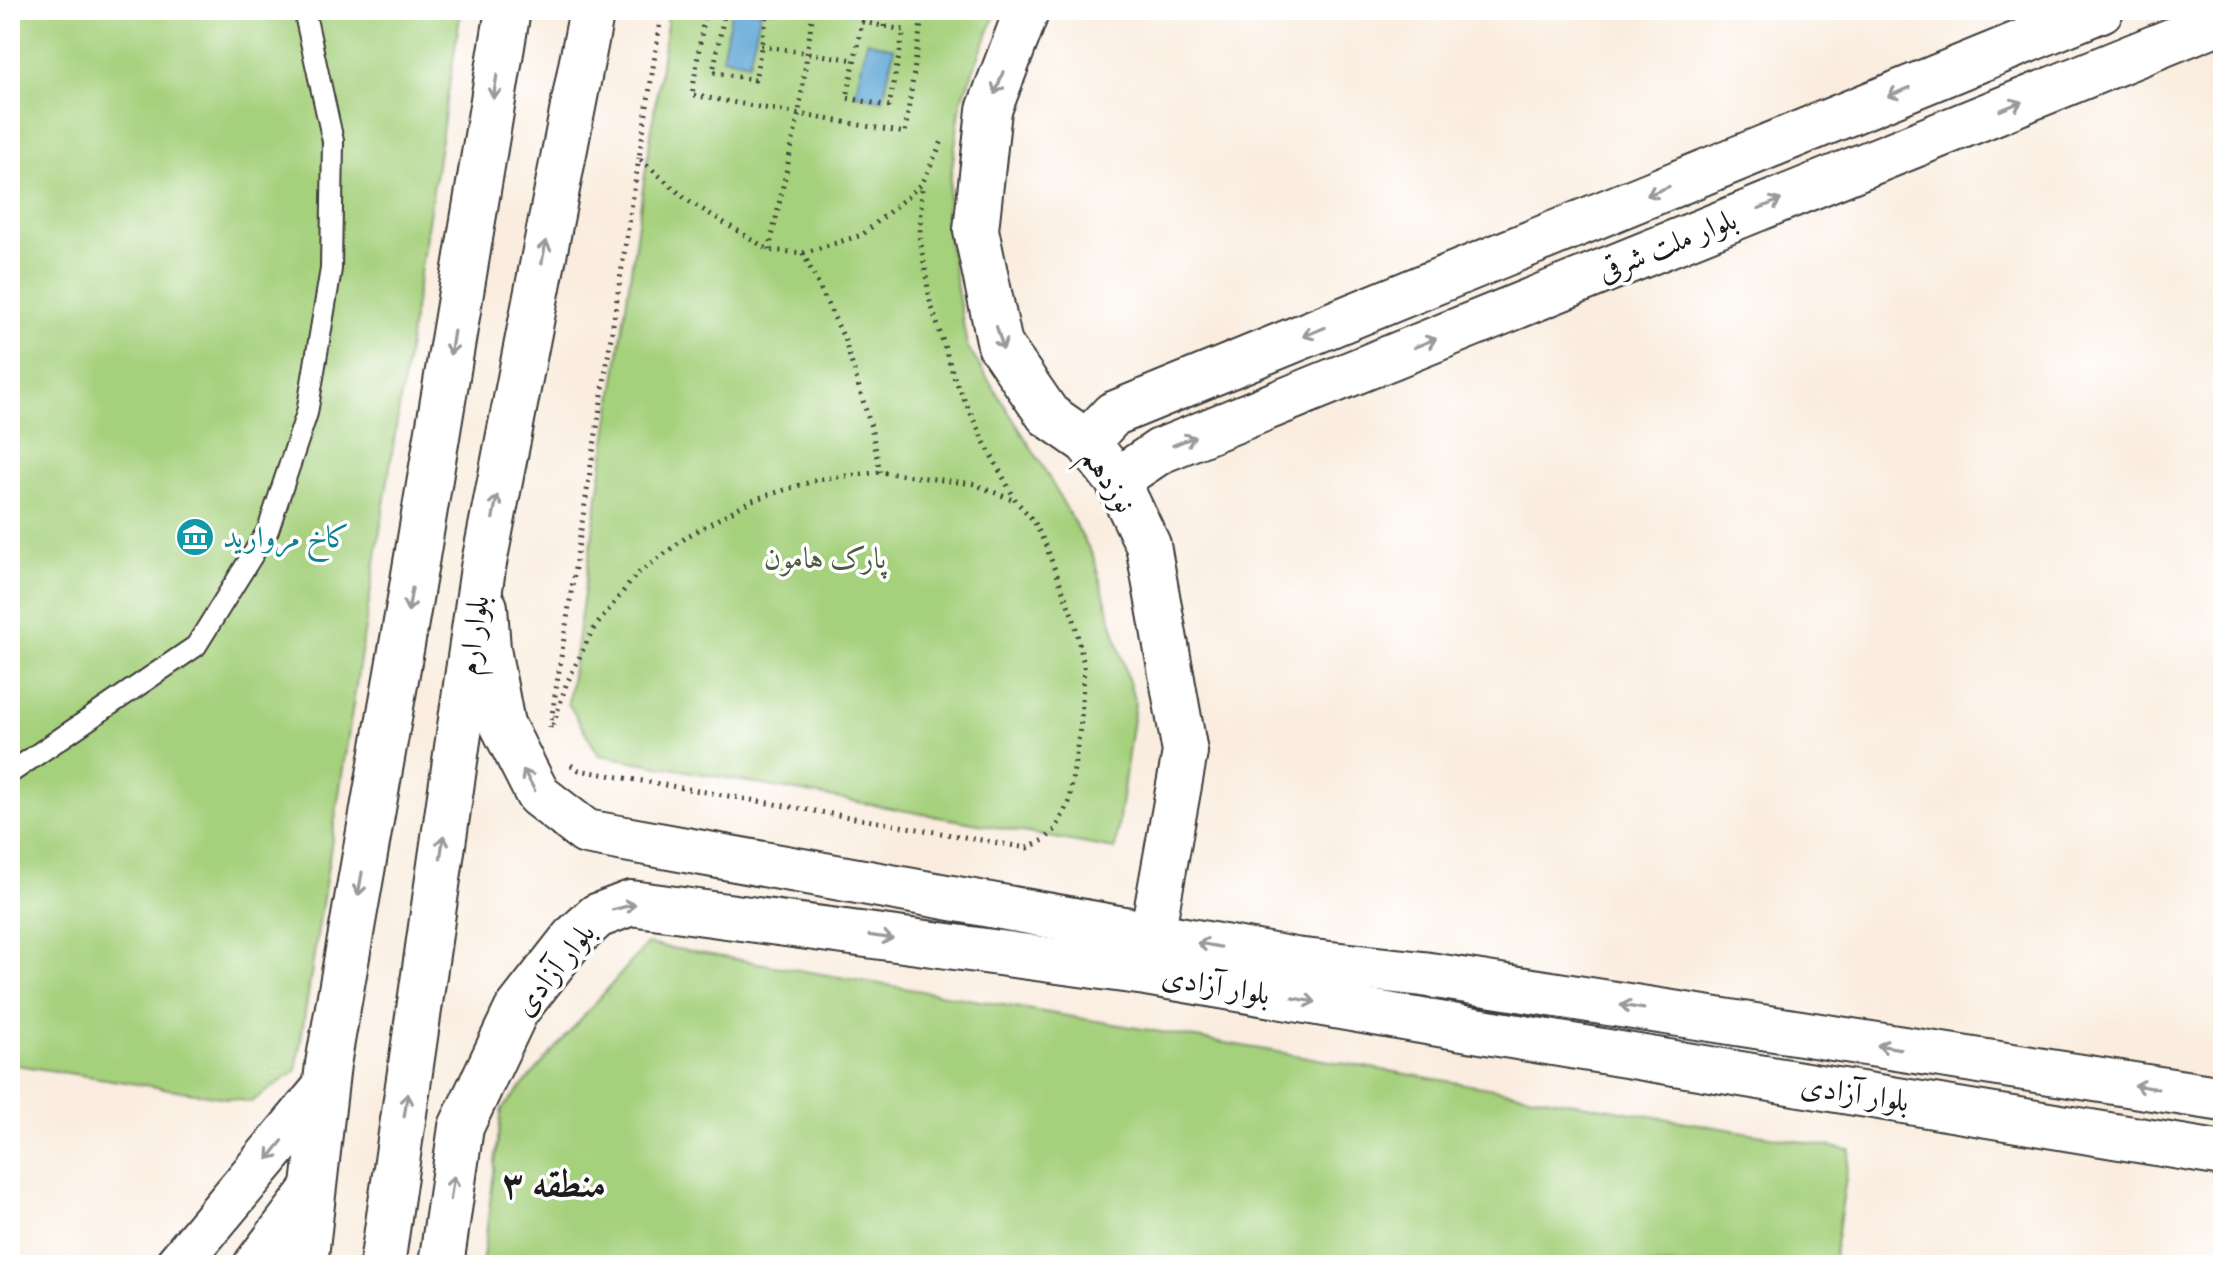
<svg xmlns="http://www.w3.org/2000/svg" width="2233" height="1275" font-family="'IM FELL DW Pica',Amiri,serif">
  <rect width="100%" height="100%" fill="#fff"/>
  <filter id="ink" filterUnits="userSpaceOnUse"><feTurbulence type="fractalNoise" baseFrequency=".0125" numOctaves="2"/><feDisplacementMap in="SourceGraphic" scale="16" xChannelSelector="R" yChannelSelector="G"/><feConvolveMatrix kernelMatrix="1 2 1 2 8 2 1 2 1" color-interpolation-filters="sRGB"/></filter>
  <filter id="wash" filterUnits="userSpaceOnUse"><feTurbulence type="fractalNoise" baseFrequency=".006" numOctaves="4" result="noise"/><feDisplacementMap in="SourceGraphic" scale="32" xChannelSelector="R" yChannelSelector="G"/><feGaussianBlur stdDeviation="1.8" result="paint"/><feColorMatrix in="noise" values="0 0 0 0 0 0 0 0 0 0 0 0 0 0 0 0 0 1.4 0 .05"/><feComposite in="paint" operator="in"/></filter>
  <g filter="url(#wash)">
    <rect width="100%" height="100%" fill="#faeddf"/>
    <g fill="#a5d07b" stroke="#60764c" stroke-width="2">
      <polygon points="10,10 461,10 296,1071 251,1102 10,1064"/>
      <polygon points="669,10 997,10 961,102 945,220 967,346 1039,460 1093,556 1135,703 1115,849 599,755 568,703"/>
      <polygon points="647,944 1850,1150 1833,1265 482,1265 502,1109"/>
    </g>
    <g fill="#60a7d6" stroke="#3e6279" stroke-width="2">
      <polygon points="732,10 761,11 749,63 722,57"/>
      <polygon points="867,41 894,48 883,100 855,94"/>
    </g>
  </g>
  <g filter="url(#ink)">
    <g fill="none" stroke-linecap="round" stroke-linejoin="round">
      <defs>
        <polyline id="lane" points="10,773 196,646 268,530 307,413 331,269 333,141 304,10"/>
        <g id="secondary">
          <polyline points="1027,10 989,110 976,230 1000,345 1048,415 1087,442 1117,480 1148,545 1185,752 1147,963"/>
          <polyline points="1087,442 1113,414 2101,10"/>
          <polyline points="1117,480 1160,451 2223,20"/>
          <polyline points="485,607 488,649 502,724 538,795 586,832 1295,960 1423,974 2223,1099"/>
          <polyline points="177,1265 324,1089"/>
          <polyline points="256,1265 312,1191"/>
          <polyline points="441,1265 461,1127 516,1011 573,938 597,916 631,903 1146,973 1427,1022 2223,1154"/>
        </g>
        <g id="primary">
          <polyline points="305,1265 328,1064 409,605 508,10"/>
          <polyline points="382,1265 483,568 592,10"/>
        </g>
      </defs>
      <use href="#lane" stroke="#3d3b39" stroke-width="24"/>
      <use href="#secondary" stroke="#3d3b39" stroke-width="48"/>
      <use href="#primary" stroke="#3d3b39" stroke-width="48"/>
      <g stroke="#3d3b39" stroke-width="5" stroke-dasharray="2 6" stroke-linecap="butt">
        <polyline points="662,10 639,158 687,200 769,250 803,253 862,235 922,184 942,141"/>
        <polyline points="705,10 692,95 905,133 923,10"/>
        <polyline points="725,10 713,72 755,80 768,10"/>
        <polygon points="862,22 904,30 889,106 847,98"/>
        <polyline points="884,27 886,10"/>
        <polyline points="761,46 855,60"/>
        <polyline points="769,250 799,113 813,10"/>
        <polyline points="803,253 844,338 871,427 880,472"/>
        <polyline points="553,725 566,685 592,631 636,575 688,536 752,500 820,479 880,472 974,484 1015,501"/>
        <polyline points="550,728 639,158"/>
        <polyline points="571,765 579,770 1027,848 1044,840 1056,829 1069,802 1081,721 1084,665 1074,620 1046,546 1034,521 1016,501 984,442 954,377 930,301 920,238 922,184"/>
      </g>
      <use href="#lane" stroke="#fff" stroke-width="20"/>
      <use href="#secondary" stroke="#fff" stroke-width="44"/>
      <use href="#primary" stroke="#fff" stroke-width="44"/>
    </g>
    <defs><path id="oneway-shaft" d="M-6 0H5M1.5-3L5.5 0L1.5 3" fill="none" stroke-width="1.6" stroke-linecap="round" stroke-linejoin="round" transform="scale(2)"/></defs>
    <g stroke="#999">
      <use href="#oneway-shaft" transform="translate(999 83) rotate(110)"/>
      <use href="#oneway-shaft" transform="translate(495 87) rotate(99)"/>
      <use href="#oneway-shaft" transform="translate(1899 92) rotate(158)"/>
      <use href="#oneway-shaft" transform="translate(2011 106) rotate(-22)"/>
      <use href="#oneway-shaft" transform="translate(1658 191) rotate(158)"/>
      <use href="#oneway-shaft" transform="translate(1770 204) rotate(-22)"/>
      <use href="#oneway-shaft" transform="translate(544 252) rotate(-79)"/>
      <use href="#oneway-shaft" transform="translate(1314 332) rotate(158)"/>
      <use href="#oneway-shaft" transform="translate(1000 338) rotate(73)"/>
      <use href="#oneway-shaft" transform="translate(452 343) rotate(99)"/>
      <use href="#oneway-shaft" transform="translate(1425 343) rotate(-22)"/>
      <use href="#oneway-shaft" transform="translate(1184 441) rotate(-22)"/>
      <use href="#oneway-shaft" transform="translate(495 507) rotate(-79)"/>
      <use href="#oneway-shaft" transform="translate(410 600) rotate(100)"/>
      <use href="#oneway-shaft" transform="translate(529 780) rotate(-119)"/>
      <use href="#oneway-shaft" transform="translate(442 847) rotate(-82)"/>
      <use href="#oneway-shaft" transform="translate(360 884) rotate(100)"/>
      <use href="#oneway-shaft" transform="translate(624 907) rotate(-14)"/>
      <use href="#oneway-shaft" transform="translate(881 937) rotate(8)"/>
      <use href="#oneway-shaft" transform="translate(1209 945) rotate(-170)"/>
      <use href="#oneway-shaft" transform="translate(1304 1000) rotate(10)"/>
      <use href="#oneway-shaft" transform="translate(1632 1007) rotate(-171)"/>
      <use href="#oneway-shaft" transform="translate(1889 1047) rotate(-171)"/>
      <use href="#oneway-shaft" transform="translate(2146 1087) rotate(-171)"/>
      <use href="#oneway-shaft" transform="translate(406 1105) rotate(-81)"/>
      <use href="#oneway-shaft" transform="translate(275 1150) rotate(129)"/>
      <use href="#oneway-shaft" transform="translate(452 1188) rotate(-82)"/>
    </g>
  </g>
  <defs>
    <symbol id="museum-disc" viewBox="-11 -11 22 22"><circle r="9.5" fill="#0f9aa8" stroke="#fff"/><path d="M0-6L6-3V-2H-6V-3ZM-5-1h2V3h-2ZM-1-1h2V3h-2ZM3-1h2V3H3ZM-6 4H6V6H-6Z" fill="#fff"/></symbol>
  </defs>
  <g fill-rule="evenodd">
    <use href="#museum-disc" x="173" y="515" width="44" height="44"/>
  </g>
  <g text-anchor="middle" stroke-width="7" stroke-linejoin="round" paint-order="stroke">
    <g font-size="30" fill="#1c1c1c" stroke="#fff">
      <text transform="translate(1667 245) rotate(-22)" y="10">بلوار ملت شرقی</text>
      <text transform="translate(1109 480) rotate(56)" y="10">نوزدهم</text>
      <text transform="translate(473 635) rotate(-82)" y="10">بلوار ارم</text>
      <text transform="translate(554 969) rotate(-51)" y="10">بلوار آزادی</text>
      <text transform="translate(1216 985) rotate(10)" y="10">بلوار آزادی</text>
      <text transform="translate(1855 1093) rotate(9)" y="10">بلوار آزادی</text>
    </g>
    <g font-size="30" fill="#0d838f" stroke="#fff" text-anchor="start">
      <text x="223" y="547">کاخ مروارید</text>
    </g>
    <g font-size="30" fill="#4c5b3d" stroke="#fff">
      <text x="825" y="568">پارک هامون</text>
    </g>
    <g font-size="38" font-weight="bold" fill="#1c1c1c" stroke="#fff">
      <text x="554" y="1196">منطقه ۳</text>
    </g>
  </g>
  <rect width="2233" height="1275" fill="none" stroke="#fff" stroke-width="40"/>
</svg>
